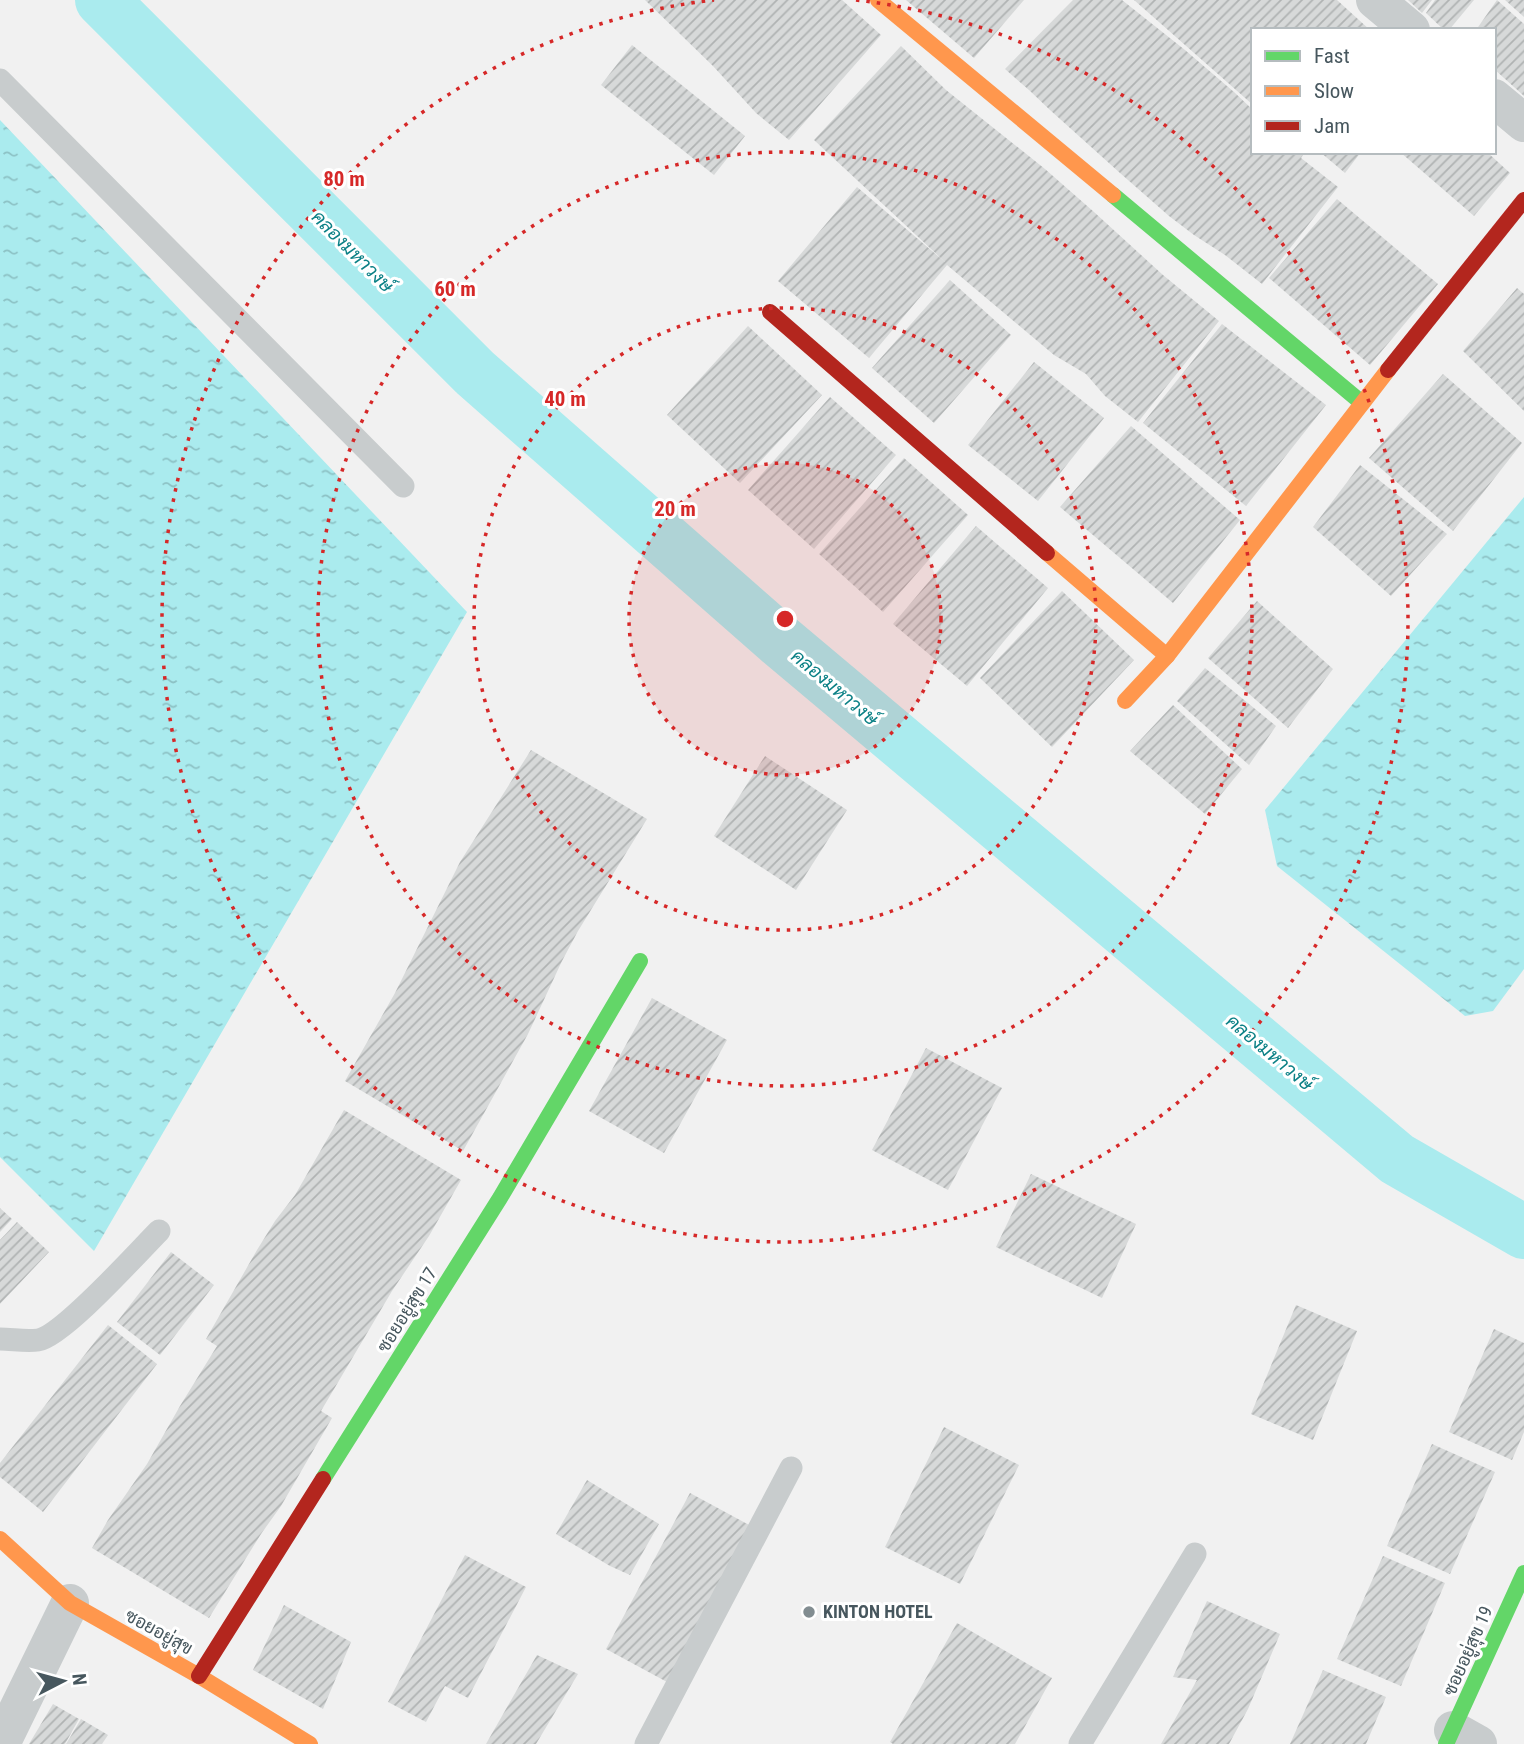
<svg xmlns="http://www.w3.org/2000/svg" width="1524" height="1744" font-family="'Roboto Condensed',Sarabun,sans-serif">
  <defs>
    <pattern id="water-ripples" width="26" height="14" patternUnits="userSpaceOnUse" patternTransform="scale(1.75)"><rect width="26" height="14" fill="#aaebee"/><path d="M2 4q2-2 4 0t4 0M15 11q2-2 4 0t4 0" fill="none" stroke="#8cc1c4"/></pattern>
    <pattern id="building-hatch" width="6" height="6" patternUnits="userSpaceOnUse" patternTransform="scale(1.75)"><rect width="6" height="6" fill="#d7d9d9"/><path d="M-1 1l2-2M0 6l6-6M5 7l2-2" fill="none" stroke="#b0b3b3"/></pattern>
  </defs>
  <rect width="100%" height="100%" fill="#f1f1f1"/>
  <g fill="url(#water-ripples)">
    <polygon points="0,120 467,612 94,1251 0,1157"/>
    <polygon points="1524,497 1524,969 1493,1011 1465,1016 1277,866 1265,810"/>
  </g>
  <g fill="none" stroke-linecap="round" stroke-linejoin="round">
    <polyline stroke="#aaebee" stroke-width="54" points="102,0 475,373 779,640 1397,1159 1524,1232"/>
  </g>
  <g fill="url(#building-hatch)">
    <polygon points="645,0 842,0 881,35 789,140 756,113 713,66"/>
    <polygon points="906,0 1024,0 974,58"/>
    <polygon points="1073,0 1122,0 1185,50 1234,92 1253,110 1253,152 1300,152 1303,155 1301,158 1338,187 1262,284 1225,255 1194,235 1169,216 1120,173 1050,110 1029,90 1005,69"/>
    <polygon points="1134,0 1337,0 1370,30 1253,30 1253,105"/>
    <polygon points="1408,0 1432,0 1422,13"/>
    <polygon points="1435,0 1474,0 1449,30 1444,30 1426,13"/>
    <polygon points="1497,0 1524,24 1524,96 1494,69 1494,30 1476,30"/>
    <polygon points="1505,0 1524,0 1524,17"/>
    <polygon points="632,45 745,136 714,175 601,85"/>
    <polygon points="901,46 946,90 1045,169 1094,212 1163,275 1219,321 1138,422 1105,396 1086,374 1054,355 947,265 869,358 778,281 857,187 945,262 814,140"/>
    <polygon points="1320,152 1361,152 1345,173"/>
    <polygon points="1400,152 1487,152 1510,173 1474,216"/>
    <polygon points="1337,199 1438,284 1370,365 1269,278"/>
    <polygon points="950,280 1011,335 934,423 872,368"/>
    <polygon points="1517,288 1524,294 1524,411 1463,351"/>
    <polygon points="1222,324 1326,405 1246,506 1143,423"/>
    <polygon points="748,326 822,395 740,483 667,415"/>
    <polygon points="1034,362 1104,418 1038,501 968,445"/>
    <polygon points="1443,374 1522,443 1453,531 1369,458"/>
    <polygon points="830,397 896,455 814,549 748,490"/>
    <polygon points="1131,426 1240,520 1173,603 1060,507"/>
    <polygon points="904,458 968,515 883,612 819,554"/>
    <polygon points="1360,465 1447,534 1391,596 1313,527"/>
    <polygon points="976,526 1048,588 967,686 893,624"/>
    <polygon points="1062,591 1134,660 1052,747 980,678"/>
    <polygon points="1257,601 1333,669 1288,728 1208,658"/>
    <polygon points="1205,668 1276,726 1249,765 1177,701"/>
    <polygon points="1173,705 1242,769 1205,814 1130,751"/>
    <polygon points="531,750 647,819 578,931 562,961 528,1034 463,1151 345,1081 395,993 460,862"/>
    <polygon points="765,756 847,810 796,890 714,836"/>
    <polygon points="652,998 727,1040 664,1153 589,1111"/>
    <polygon points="926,1048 1002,1088 948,1190 872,1150"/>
    <polygon points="344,1110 461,1180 429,1236 392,1291 321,1411 332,1418 281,1506 261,1534 209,1618 92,1548 108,1520 147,1464 180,1406 217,1346 206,1339 257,1250 275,1221 295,1195"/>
    <polygon points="1031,1174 1136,1224 1102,1298 996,1247"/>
    <polygon points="0,1208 12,1219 0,1232"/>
    <polygon points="17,1222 49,1252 0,1304 0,1240"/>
    <polygon points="171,1252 214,1285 160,1355 117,1322"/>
    <polygon points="1296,1305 1357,1331 1313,1440 1251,1414"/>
    <polygon points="108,1325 157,1364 43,1512 0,1477 0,1463"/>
    <polygon points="1494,1329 1524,1343 1524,1432 1512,1460 1449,1432"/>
    <polygon points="944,1427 1019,1465 960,1584 885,1547"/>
    <polygon points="1432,1444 1495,1472 1450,1574 1387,1546"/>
    <polygon points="587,1480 659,1524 630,1575 610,1566 556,1534"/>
    <polygon points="690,1493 751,1526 667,1682 606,1649"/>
    <polygon points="465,1555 526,1587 468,1698 445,1686 426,1722 388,1702"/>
    <polygon points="1383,1556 1445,1583 1401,1686 1337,1659"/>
    <polygon points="1207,1601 1280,1634 1248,1709 1229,1744 1161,1744 1197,1680 1173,1677"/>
    <polygon points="284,1605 351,1642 323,1709 253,1670"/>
    <polygon points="957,1623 1052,1678 1015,1744 893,1744 890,1742"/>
    <polygon points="537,1655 578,1674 536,1744 486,1744"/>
    <polygon points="1323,1670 1386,1697 1366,1744 1290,1744"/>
    <polygon points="53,1704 79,1719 65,1744 29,1744"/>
    <polygon points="81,1719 108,1735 102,1744 66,1744"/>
  </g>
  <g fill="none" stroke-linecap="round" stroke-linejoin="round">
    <g stroke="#c8cccd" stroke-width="23">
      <polyline points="0,80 403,486"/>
      <path d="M0,1339C12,1339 26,1342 38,1340C63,1336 138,1252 159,1231"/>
      <polyline points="646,1744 791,1468"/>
      <polyline points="1080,1744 1195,1554"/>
    </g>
    <g stroke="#c8cccd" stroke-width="38">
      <polyline points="1375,0 1411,30"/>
      <polyline points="1494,98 1524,123"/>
      <polyline points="1453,1730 1478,1744"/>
      <polyline points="1,1744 70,1603"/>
    </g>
    <g stroke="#63d668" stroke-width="16">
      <polyline points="1113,195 1362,403"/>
      <polyline points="323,1479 500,1198 640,961"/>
      <polyline points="1446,1744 1524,1573"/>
    </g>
    <g stroke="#ff974d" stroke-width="16">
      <polyline points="878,0 1113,195"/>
      <polyline points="1047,553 1167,656"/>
      <polyline points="1125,701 1167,656 1388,370"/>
      <polyline points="0,1539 70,1603 199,1676 310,1744"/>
    </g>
    <g stroke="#b3261e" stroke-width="16">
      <polyline points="770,312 1047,553"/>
      <polyline points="1388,370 1524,200"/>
      <polyline points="199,1676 323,1479"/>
    </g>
  </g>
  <circle cx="785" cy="619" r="156" fill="#d62828" fill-opacity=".12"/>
  <g fill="none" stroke="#d62828" stroke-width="3.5" stroke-dasharray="3.5 7">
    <circle cx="785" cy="619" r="156"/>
    <circle cx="785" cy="619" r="311"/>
    <circle cx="785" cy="619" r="467"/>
    <path d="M856 0A623 623 0 1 1 714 0"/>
  </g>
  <circle fill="#828d91" stroke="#fff" stroke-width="2.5" cx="809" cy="1612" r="7"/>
  <g text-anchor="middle" stroke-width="6" stroke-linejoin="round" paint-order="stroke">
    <g font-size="18" fill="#47575e" stroke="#fff">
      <text transform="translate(407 1310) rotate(-58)" y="6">ซอยอยู่สุข 17</text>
      <text transform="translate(159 1632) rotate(29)" y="6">ซอยอยู่สุข</text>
      <text transform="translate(1468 1651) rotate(-66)" y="6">ซอยอยู่สุข 19</text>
    </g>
    <g font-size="18" font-weight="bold" fill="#47575e" stroke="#fff" text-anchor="start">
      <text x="823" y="1618">KINTON HOTEL</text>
    </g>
    <g font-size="19" font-style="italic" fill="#0c8186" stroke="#fff">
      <text transform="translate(353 251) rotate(45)" y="7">คลองมหาวงษ์</text>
      <text transform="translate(835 687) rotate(40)" y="7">คลองมหาวงษ์</text>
      <text transform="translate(1270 1052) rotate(40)" y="7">คลองมหาวงษ์</text>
    </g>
  </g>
  <circle cx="785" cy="619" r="10" fill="#d62828" stroke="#fff" stroke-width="3.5"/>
  <g font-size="21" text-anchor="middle" font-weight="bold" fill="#d62828" stroke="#fff" stroke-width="6" stroke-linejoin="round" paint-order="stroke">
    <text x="344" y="186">80 m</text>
    <text x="455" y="296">60 m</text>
    <text x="565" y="406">40 m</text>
    <text x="675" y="516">20 m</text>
  </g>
  <rect x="1251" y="28" width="245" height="126" fill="#ffffff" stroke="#b5bcbf" stroke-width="2"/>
  <rect x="1265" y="51" width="35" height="10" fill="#63d668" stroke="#b5bcbf" stroke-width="2"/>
  <text x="1314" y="63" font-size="21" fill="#47575e">Fast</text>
  <rect x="1265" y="86" width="35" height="10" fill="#ff974d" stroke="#b5bcbf" stroke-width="2"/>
  <text x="1314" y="98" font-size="21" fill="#47575e">Slow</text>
  <rect x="1265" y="121" width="35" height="10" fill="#b3261e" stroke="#b5bcbf" stroke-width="2"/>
  <text x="1314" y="133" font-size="21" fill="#47575e">Jam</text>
  <g transform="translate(63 1681) rotate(84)" stroke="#ffffff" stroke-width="5" paint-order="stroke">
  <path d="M0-5L12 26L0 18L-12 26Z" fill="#47575e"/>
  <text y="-10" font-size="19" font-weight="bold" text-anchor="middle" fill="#47575e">N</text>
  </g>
</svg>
